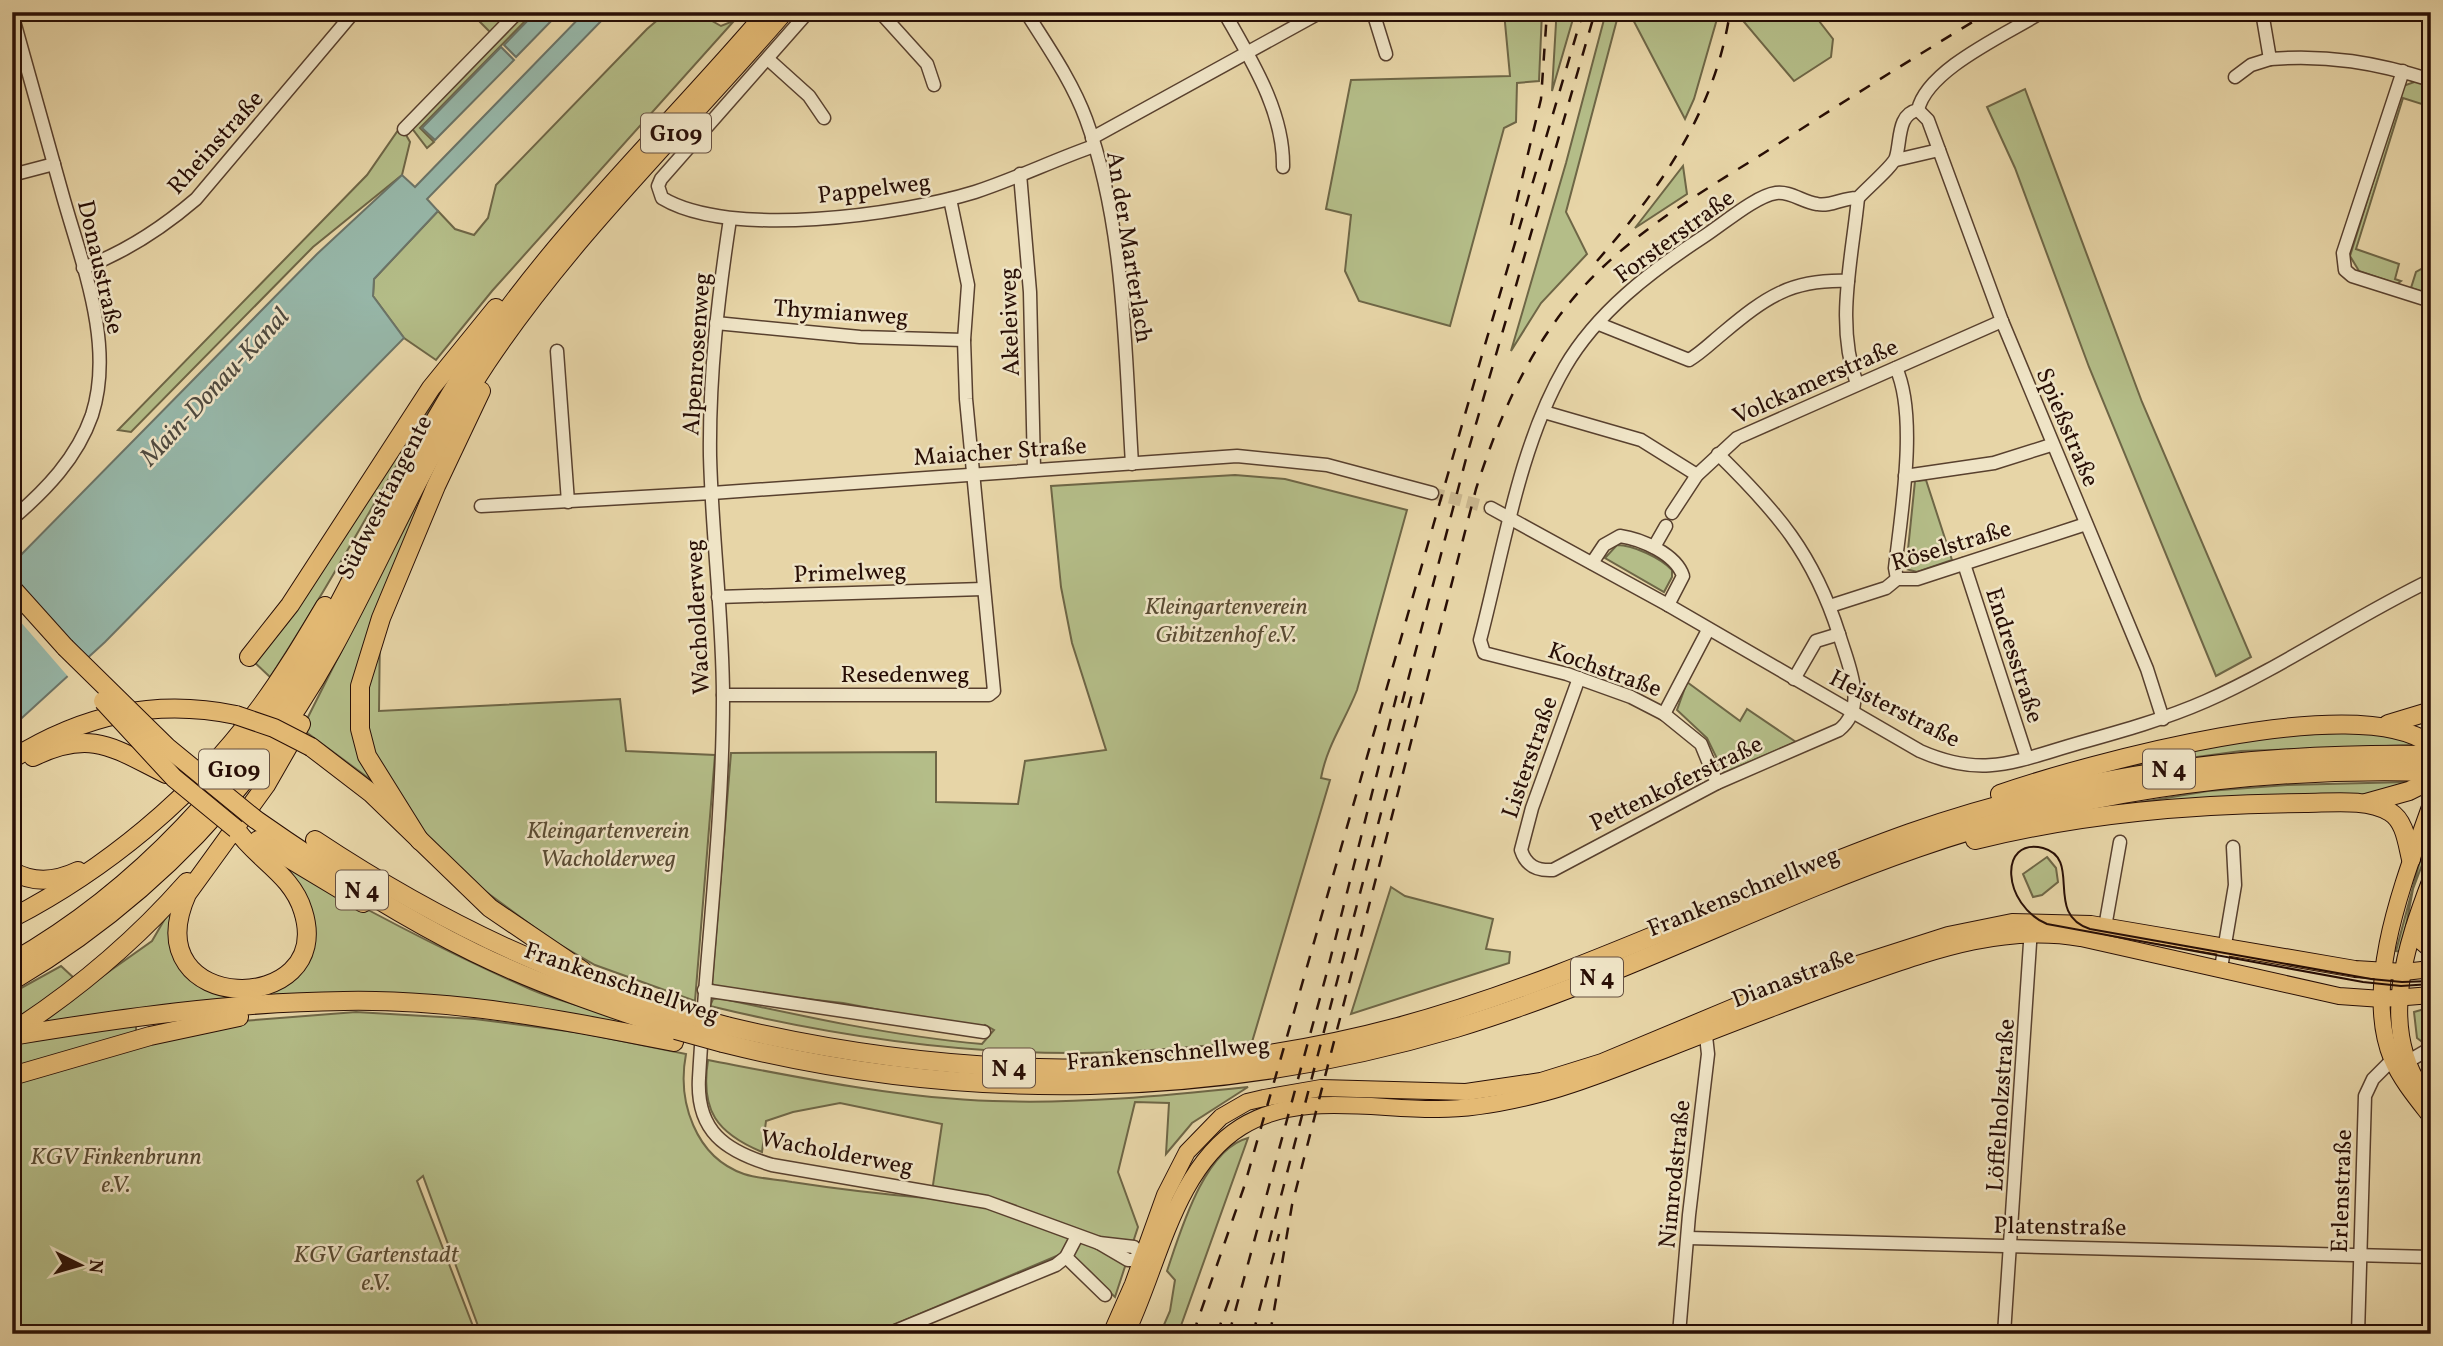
<svg xmlns="http://www.w3.org/2000/svg" width="2443" height="1346" font-family="Vollkorn,serif">
  <rect width="100%" height="100%" fill="#e7d5a7"/>
  <filter id="stains"><feTurbulence type="fractalNoise" baseFrequency=".00286" numOctaves="4"/><feColorMatrix values="0 0 0 0 .2 0 0 0 0 .09 0 0 0 0 .02 0 0 0 .5 -.17"/></filter>
  <radialGradient id="worn" r=".72"><stop offset=".6" stop-color="#630" stop-opacity="0"/><stop offset="1" stop-color="#630" stop-opacity=".3"/></radialGradient>
  <g fill="#b4bd88" stroke="#6e6646" stroke-width="2">
    <polygon points="470,12 534,12 420,128 434,142 427,148 411,127 496,38"/>
    <polygon points="667,12 696,12 721,26 731,22 736,12 742,12 492,291 436,360 404,338 373,296 374,279 438,211 455,229 474,235 488,218 496,185 647,29"/>
    <polygon points="1504,12 1542,12 1539,81 1517,83 1516,122 1504,128 1450,326 1359,301 1345,271 1351,215 1326,209 1351,80 1510,76"/>
    <polygon points="1555,12 1575,12 1552,91 1556,23"/>
    <polygon points="1606,12 1619,12 1566,212 1587,254 1541,303 1511,351 1566,163"/>
    <polygon points="1629,12 1719,12 1694,99 1685,119"/>
    <polygon points="1740,12 1812,12 1833,39 1831,57 1794,81 1739,16"/>
    <polygon points="2417,81 2431,85 2431,107 2403,98 2356,249 2399,264 2395,279 2401,281 2397,284 2359,271 2350,256 2403,86"/>
    <polygon points="2025,89 2142,402 2251,657 2216,676 2089,367 2015,168 1987,107"/>
    <polygon points="401,126 410,142 402,175 313,247 131,432 118,430 367,175"/>
    <polygon points="1683,166 1687,194 1635,228"/>
    <polygon points="2425,267 2431,280 2431,295 2411,288 2416,272"/>
    <path d="M462,358C394,462 339,573 270,677L253,661L396,445Z"/>
    <polygon points="446,443 358,675 374,778 371,780 302,729"/>
    <path d="M1235,475L1285,479L1407,510L1357,690C1345,721 1327,745 1321,778L1330,780L1252,1042C1196,1046 1139,1053 1083,1053C956,1054 833,1036 710,1006L713,999L719,998C806,1017 893,1036 982,1044L994,1030L985,1025L980,1029L843,1003L716,989L712,983L731,753L936,752V802L1018,804L1025,761L1106,750L1072,643L1061,587L1051,486Z"/>
    <polygon points="1926,480 1952,560 1917,572 1906,569 1915,481"/>
    <path d="M1617,545C1633,545 1661,558 1672,570V577L1664,592L1605,558Z"/>
    <polygon points="380,629 379,711 620,699 626,751 715,755 695,1001 595,965 550,939 474,883 418,826 379,772 361,712"/>
    <polygon points="1687,682 1740,721 1747,709 1796,742 1724,773 1707,738 1677,710"/>
    <polygon points="2381,731 2415,745 2241,751 2123,767 2250,737"/>
    <polygon points="2408,782 2365,795 2070,814 2208,791 2287,785"/>
    <polygon points="2426,838 2431,841 2413,889 2401,952 2396,951"/>
    <polygon points="2047,857 2056,868 2058,882 2042,895 2033,897 2023,874"/>
    <path d="M278,860C360,907 443,951 530,989C569,1006 613,1011 650,1033L404,997L32,1026L152,941L177,898L179,954L247,995L306,950Z"/>
    <polygon points="1391,887 1405,896 1493,919 1486,949 1510,952 1509,963 1351,1014"/>
    <polygon points="61,966 76,980 12,1024 12,993"/>
    <polygon points="2431,1007 2431,1034 2421,1041 2417,1038 2414,1012"/>
    <path d="M356,1012L475,1019L582,1033L686,1054C677,1101 695,1157 744,1174C759,1179 777,1179 792,1182C837,1189 881,1194 926,1198L933,1185L942,1124L840,1103L793,1112L766,1121L762,1152C717,1133 700,1111 708,1060C802,1078 897,1098 993,1101C1078,1104 1163,1096 1248,1087L1192,1123L1166,1154L1169,1103L1135,1102L1118,1172L1138,1227L1115,1297L1066,1252L872,1334H481L423,1176L417,1181L476,1334H12V1083L139,1045L242,1021Z"/>
    <polygon points="136,1024 136,1033 12,1072 12,1044"/>
    <path d="M1248,1138L1178,1334H1160L1170,1311L1175,1280L1167,1271C1180,1233 1204,1149 1248,1138Z"/>
  </g>
  <g fill="#97b8aa" stroke="#6b7468" stroke-width="2">
    <polygon points="536,12 560,12 516,57 504,45"/>
    <polygon points="585,12 610,12 427,199 438,211 374,279 373,296 404,338 105,642 12,727 12,564 317,254 402,175 415,187"/>
    <polygon points="501,47 514,60 435,140 422,128"/>
  </g>
  <polygon fill="#e7d5a7" points="12,578 88,663 71,680 12,612"/>
  <g fill="none" stroke-linecap="round" stroke-linejoin="round">
    <polyline stroke="#cab78f" stroke-width="12" stroke-dasharray="12 6" stroke-linecap="butt" points="1432,493 1491,508"/>
    <defs>
      <g id="minor">
        <path d="M808,12L661,179L658,186L662,198C730,239 900,215 975,192C1015,179 1054,160 1094,146"/>
        <polyline points="880,12 927,64 934,85"/>
        <path d="M1026,12C1048,47 1072,81 1086,119C1125,225 1125,352 1132,464"/>
        <path d="M1224,12C1251,60 1284,111 1283,167"/>
        <polyline points="1373,12 1386,54"/>
        <path d="M2262,12L2270,59C2327,54 2377,63 2431,80"/>
        <path d="M12,14C29,73 45,133 62,193C81,262 115,343 92,415C77,458 46,490 12,519"/>
        <polyline points="769,60 809,96 824,118"/>
        <polyline points="2403,71 2343,253 2345,270 2352,276 2431,301"/>
        <polyline points="2235,77 2251,65 2270,59"/>
        <polyline points="1918,110 1928,120 2002,321 2147,669 2163,719"/>
        <path d="M1918,110C1927,69 2007,34 2042,12"/>
        <polyline points="404,129 518,12"/>
        <polyline points="1092,138 1321,12"/>
        <polyline points="1896,160 1939,150"/>
        <polyline points="1020,174 1030,292 1034,469"/>
        <polyline points="12,175 54,164"/>
        <path d="M730,219C718,298 709,376 710,456C712,537 723,618 723,698C723,825 706,952 699,1078C696,1131 725,1151 772,1165L987,1202L1099,1243L1134,1247L1143,1259"/>
        <path d="M83,268C126,252 161,229 196,199L354,12"/>
        <polyline points="716,323 860,337 964,340"/>
        <path d="M1599,324L1689,360C1701,353 1712,342 1723,333C1766,297 1791,279 1848,281"/>
        <polyline points="557,351 568,502"/>
        <path d="M1896,368C1918,416 1901,515 1895,568L1897,579"/>
        <path d="M1857,384C1835,324 1852,260 1858,198"/>
        <polyline points="1544,412 1641,440 1697,475"/>
        <path d="M1718,454C1777,512 1813,553 1839,634"/>
        <polyline points="1905,476 1994,463 2051,445"/>
        <polyline points="481,506 712,493 1237,456 1327,465 1432,493"/>
        <path d="M1491,508L1668,605L1920,751C1984,779 2016,761 2079,743C2122,731 2165,719 2206,701C2283,667 2354,617 2431,580"/>
        <polyline points="1672,513 1697,475 1737,438 2002,321"/>
        <polyline points="1654,547 1666,526"/>
        <path d="M1592,563L1604,545L1620,536C1641,539 1676,554 1683,576L1668,605"/>
        <polyline points="1964,564 2027,758"/>
        <polyline points="718,597 983,589"/>
        <polyline points="1830,606 1886,588 1897,579 1917,579 2086,524"/>
        <path d="M1579,678L1532,808L1521,850C1526,866 1537,871 1553,870L1717,783L1839,730C1869,706 1848,665 1839,634L1816,641L1794,679"/>
        <polyline points="723,695 989,695 994,691 966,399 964,340 968,285 950,199"/>
        <polyline points="1664,714 1708,630"/>
        <path d="M1717,783L1701,744L1664,714L1631,697L1567,674L1484,653L1480,640C1503,553 1519,446 1565,367C1597,312 1651,271 1703,237C1722,225 1755,196 1776,193C1790,191 1803,202 1817,204C1831,207 1844,197 1858,198C1866,189 1894,165 1896,157C1901,141 1897,114 1918,110"/>
        <polyline points="2105,927 2120,842"/>
        <polyline points="2221,968 2235,885 2233,847"/>
        <polyline points="704,990 984,1032"/>
        <polyline points="2407,1062 2431,1048"/>
        <polyline points="1688,1238 2431,1257"/>
        <polyline points="1099,1243 1128,1260 1146,1260"/>
        <polyline points="1066,1257 1105,1295"/>
        <polyline points="888,1334 1056,1265 1066,1257 1077,1236"/>
        <polyline points="1679,1334 1689,1215 1708,1054 1705,1027"/>
        <polyline points="2004,1334 2031,928"/>
        <polyline points="2358,1334 2365,1096 2373,1079 2392,1060"/>
      </g>
      <g id="major">
        <path d="M2431,804C2406,876 2361,984 2392,1059C2401,1080 2417,1099 2431,1117"/>
        <polyline points="2414,928 2418,939 2431,950"/>
        <path d="M2421,1088C2379,1025 2406,944 2431,879"/>
        <polyline points="1111,1334 1133,1284 1165,1195 1187,1152 1221,1117 1247,1102 1264,1098 1321,1088 1466,1092 1541,1081 1602,1062 1736,1006 1814,978 1948,935 2012,922 2091,924 2355,969 2404,972 2431,969"/>
        <path d="M1126,1334C1159,1266 1174,1169 1241,1127C1298,1091 1375,1110 1438,1109C1474,1109 1509,1102 1543,1093C1585,1082 1624,1065 1664,1050C1730,1024 1796,998 1863,975C1935,950 2003,925 2081,938L2339,996L2382,999L2431,995"/>
      </g>
      <g id="highway">
        <polyline points="12,588 65,647"/>
        <polyline points="249,657 290,605 431,388 496,308"/>
        <polyline points="2388,724 2431,711"/>
        <polyline points="311,747 371,793 490,908 583,971"/>
        <path d="M33,757C92,728 115,749 166,774"/>
        <path d="M12,759C83,715 154,698 236,715"/>
        <path d="M2000,794C2084,765 2359,688 2431,745"/>
        <polyline points="2366,803 2409,791 2431,780"/>
        <path d="M255,819C325,868 396,914 473,952C538,984 607,1007 676,1030"/>
        <path d="M236,829C256,859 292,874 303,911C337,1018 132,1017 187,894L266,785L301,724"/>
        <polyline points="258,840 363,903"/>
        <path d="M315,840C428,915 549,975 679,1013"/>
        <path d="M1975,840C2084,813 2193,804 2305,803C2330,803 2367,798 2390,812C2405,821 2407,843 2411,859"/>
        <polyline points="420,841 367,756 360,729 360,686 381,618 436,486 481,391"/>
        <path d="M12,871C34,884 57,881 78,871"/>
        <path d="M12,918C106,869 191,799 255,714C281,680 303,643 325,606"/>
        <path d="M12,962C140,889 241,778 313,651C369,553 412,449 476,354C559,230 670,126 767,12"/>
        <path d="M12,981C149,900 255,789 332,650C384,555 426,453 487,362C572,235 684,128 784,12"/>
        <path d="M726,1026C947,1079 1178,1086 1398,1027C1575,979 1738,894 1910,833C2078,774 2253,752 2431,755"/>
        <path d="M12,1032C77,990 136,940 187,882"/>
        <path d="M12,1036C121,1018 233,1002 344,1001C455,999 565,1020 674,1042"/>
        <path d="M723,1043C965,1104 1216,1099 1456,1028C1614,980 1762,902 1917,848C2083,790 2256,767 2431,772"/>
        <polyline points="12,1076 150,1036 239,1017"/>
      </g>
    </defs>
    <use href="#minor" stroke="#58402e" stroke-width="15"/>
    <use href="#major" stroke="#280e05" stroke-width="18"/>
    <use href="#highway" stroke="#280e05" stroke-width="20"/>
    <use href="#minor" stroke="#efe4c6" stroke-width="12"/>
    <use href="#major" stroke="#e4ba74" stroke-width="16"/>
    <use href="#highway" stroke="#e4ba74" stroke-width="18"/>
    <path stroke="#280e05" stroke-width="2" d="M2431,981L2402,982L2371,979L2090,929C2043,914 2083,859 2043,848C1998,837 2002,905 2047,924L2363,982L2401,986L2431,984"/>
    <g stroke="#280e05" stroke-width="2.5" stroke-dasharray="12 12" stroke-linecap="butt">
      <polyline points="1511,225 1541,99 1547,12"/>
      <path d="M1597,261C1661,188 1715,111 1730,12"/>
      <polyline points="1402,703 1467,455 1595,12"/>
      <polyline points="1269,1242 1412,694"/>
      <polyline points="1193,1334 1244,1187 1482,355 1583,12"/>
      <polyline points="1217,1334 1230,1297"/>
      <polyline points="1229,1334 1327,972 1398,690"/>
      <polyline points="1253,1334 1279,1234"/>
      <path d="M1270,1334L1292,1205L1476,489C1498,420 1525,357 1571,301C1623,238 1695,196 1764,153C1838,105 1913,58 1989,12"/>
    </g>
    <defs>
      <g id="highway-bridge">
        <polyline points="65,647 167,747 255,819"/>
        <polyline points="103,701 174,778 236,829"/>
        <polyline points="236,715 274,728 311,747"/>
        <polyline points="679,1013 726,1026"/>
        <polyline points="676,1030 723,1043"/>
      </g>
    </defs>
    <use href="#highway-bridge" stroke="#280e05" stroke-width="20" stroke-linecap="butt"/>
    <use href="#highway-bridge" stroke="#e4ba74" stroke-width="18"/>
  </g>
  <g text-anchor="middle" stroke-width="5" stroke-linejoin="round" paint-order="stroke">
    <g fill="#efe4c6" stroke="#644e3f" stroke-width="2">
      <rect x="641" y="113.5" width="70" height="39" rx="5"/>
      <rect x="199" y="749.5" width="70" height="39" rx="5"/>
      <rect x="2143" y="749.5" width="52" height="39" rx="5"/>
      <rect x="336" y="870.5" width="52" height="39" rx="5"/>
      <rect x="1571" y="957.5" width="52" height="39" rx="5"/>
      <rect x="983" y="1048.5" width="52" height="39" rx="5"/>
    </g>
    <g font-size="23" font-weight="bold" fill="#280e05">
      <text x="676" y="141">G109</text>
      <text x="234" y="777">G109</text>
      <text x="2169" y="777">N 4</text>
      <text x="362" y="898">N 4</text>
      <text x="1597" y="985">N 4</text>
      <text x="1009" y="1076">N 4</text>
    </g>
    <g font-size="24" fill="#280e05" stroke="#efe4c6">
      <text transform="translate(215 142) rotate(-48)" y="8">Rheinstraße</text>
      <text transform="translate(874 188) rotate(-7)" y="8">Pappelweg</text>
      <text transform="translate(1674 236) rotate(-36)" y="8">Forsterstraße</text>
      <text transform="translate(1130 247) rotate(81)" y="8">An der Marterlach</text>
      <text transform="translate(101 267) rotate(77)" y="8">Donaustraße</text>
      <text transform="translate(841 312) rotate(4)" y="8">Thymianweg</text>
      <text transform="translate(1009 322) rotate(-92)" y="8">Akeleiweg</text>
      <text transform="translate(696 354) rotate(-86)" y="8">Alpenrosenweg</text>
      <text transform="translate(1815 381) rotate(-24)" y="8">Volckamerstraße</text>
      <text transform="translate(2068 427) rotate(67)" y="8">Spießstraße</text>
      <text transform="translate(1000 451) rotate(-4)" y="8">Maiacher Straße</text>
      <text transform="translate(384 497) rotate(-63)" y="8">Südwesttangente</text>
      <text transform="translate(1951 545) rotate(-17)" y="8">Röselstraße</text>
      <text transform="translate(850 572) rotate(-2)" y="8">Primelweg</text>
      <text transform="translate(697 617) rotate(-93)" y="8">Wacholderweg</text>
      <text transform="translate(2015 655) rotate(72)" y="8">Endresstraße</text>
      <text transform="translate(1605 669) rotate(20)" y="8">Kochstraße</text>
      <text x="905" y="682">Resedenweg</text>
      <text transform="translate(1895 708) rotate(27)" y="8">Heisterstraße</text>
      <text transform="translate(1529 757) rotate(-71)" y="8">Listerstraße</text>
      <text transform="translate(1676 783) rotate(-26)" y="8">Pettenkoferstraße</text>
      <text transform="translate(1743 891) rotate(-22)" y="8">Frankenschnellweg</text>
      <text transform="translate(1793 977) rotate(-21)" y="8">Dianastraße</text>
      <text transform="translate(622 982) rotate(19)" y="8">Frankenschnellweg</text>
      <text transform="translate(1168 1053) rotate(-5)" y="8">Frankenschnellweg</text>
      <text transform="translate(2000 1105) rotate(-86)" y="8">Löffelholzstraße</text>
      <text transform="translate(837 1152) rotate(11)" y="8">Wacholderweg</text>
      <text transform="translate(1674 1174) rotate(-84)" y="8">Nimrodstraße</text>
      <text transform="translate(2341 1191) rotate(-88)" y="8">Erlenstraße</text>
      <text transform="translate(2060 1226) rotate(1)" y="8">Platenstraße</text>
    </g>
    <g font-size="24" font-style="italic" fill="#594b33" stroke="#efe4c6">
      <text x="1226" y="614">Kleingartenverein<tspan x="1226" dy="28">Gibitzenhof e.V.</tspan></text>
      <text x="608" y="838">Kleingartenverein<tspan x="608" dy="28">Wacholderweg</tspan></text>
      <text x="116" y="1164">KGV Finkenbrunn<tspan x="116" dy="28">e.V.</tspan></text>
      <text x="376" y="1262">KGV Gartenstadt<tspan x="376" dy="28">e.V.</tspan></text>
    </g>
    <g font-size="26" font-style="italic" fill="#4f4a3f" stroke="#efe4c6">
      <text transform="translate(214 386) rotate(-47)" y="9">Main-Donau-Kanal</text>
    </g>
  </g>
  <rect width="2443" height="1346" fill="none" stroke="#e7d5a7" stroke-width="42"/>
  <rect x="14" y="14" width="2415" height="1318" fill="none" stroke="#280e05" stroke-width="3.5"/>
  <rect x="21" y="21" width="2401" height="1304" fill="none" stroke="#280e05" stroke-width="2"/>
  <g transform="translate(80 1265) rotate(95)" stroke="#efe4c6" stroke-width="5" paint-order="stroke">
  <path d="M0-5L12 26L0 18L-12 26Z" fill="#280e05"/>
  <text y="-10" font-size="19" font-weight="bold" text-anchor="middle" fill="#280e05">N</text>
  </g>
  <rect width="100%" height="100%" filter="url(#stains)"/>
  <rect width="100%" height="100%" fill="url(#worn)"/>
</svg>
